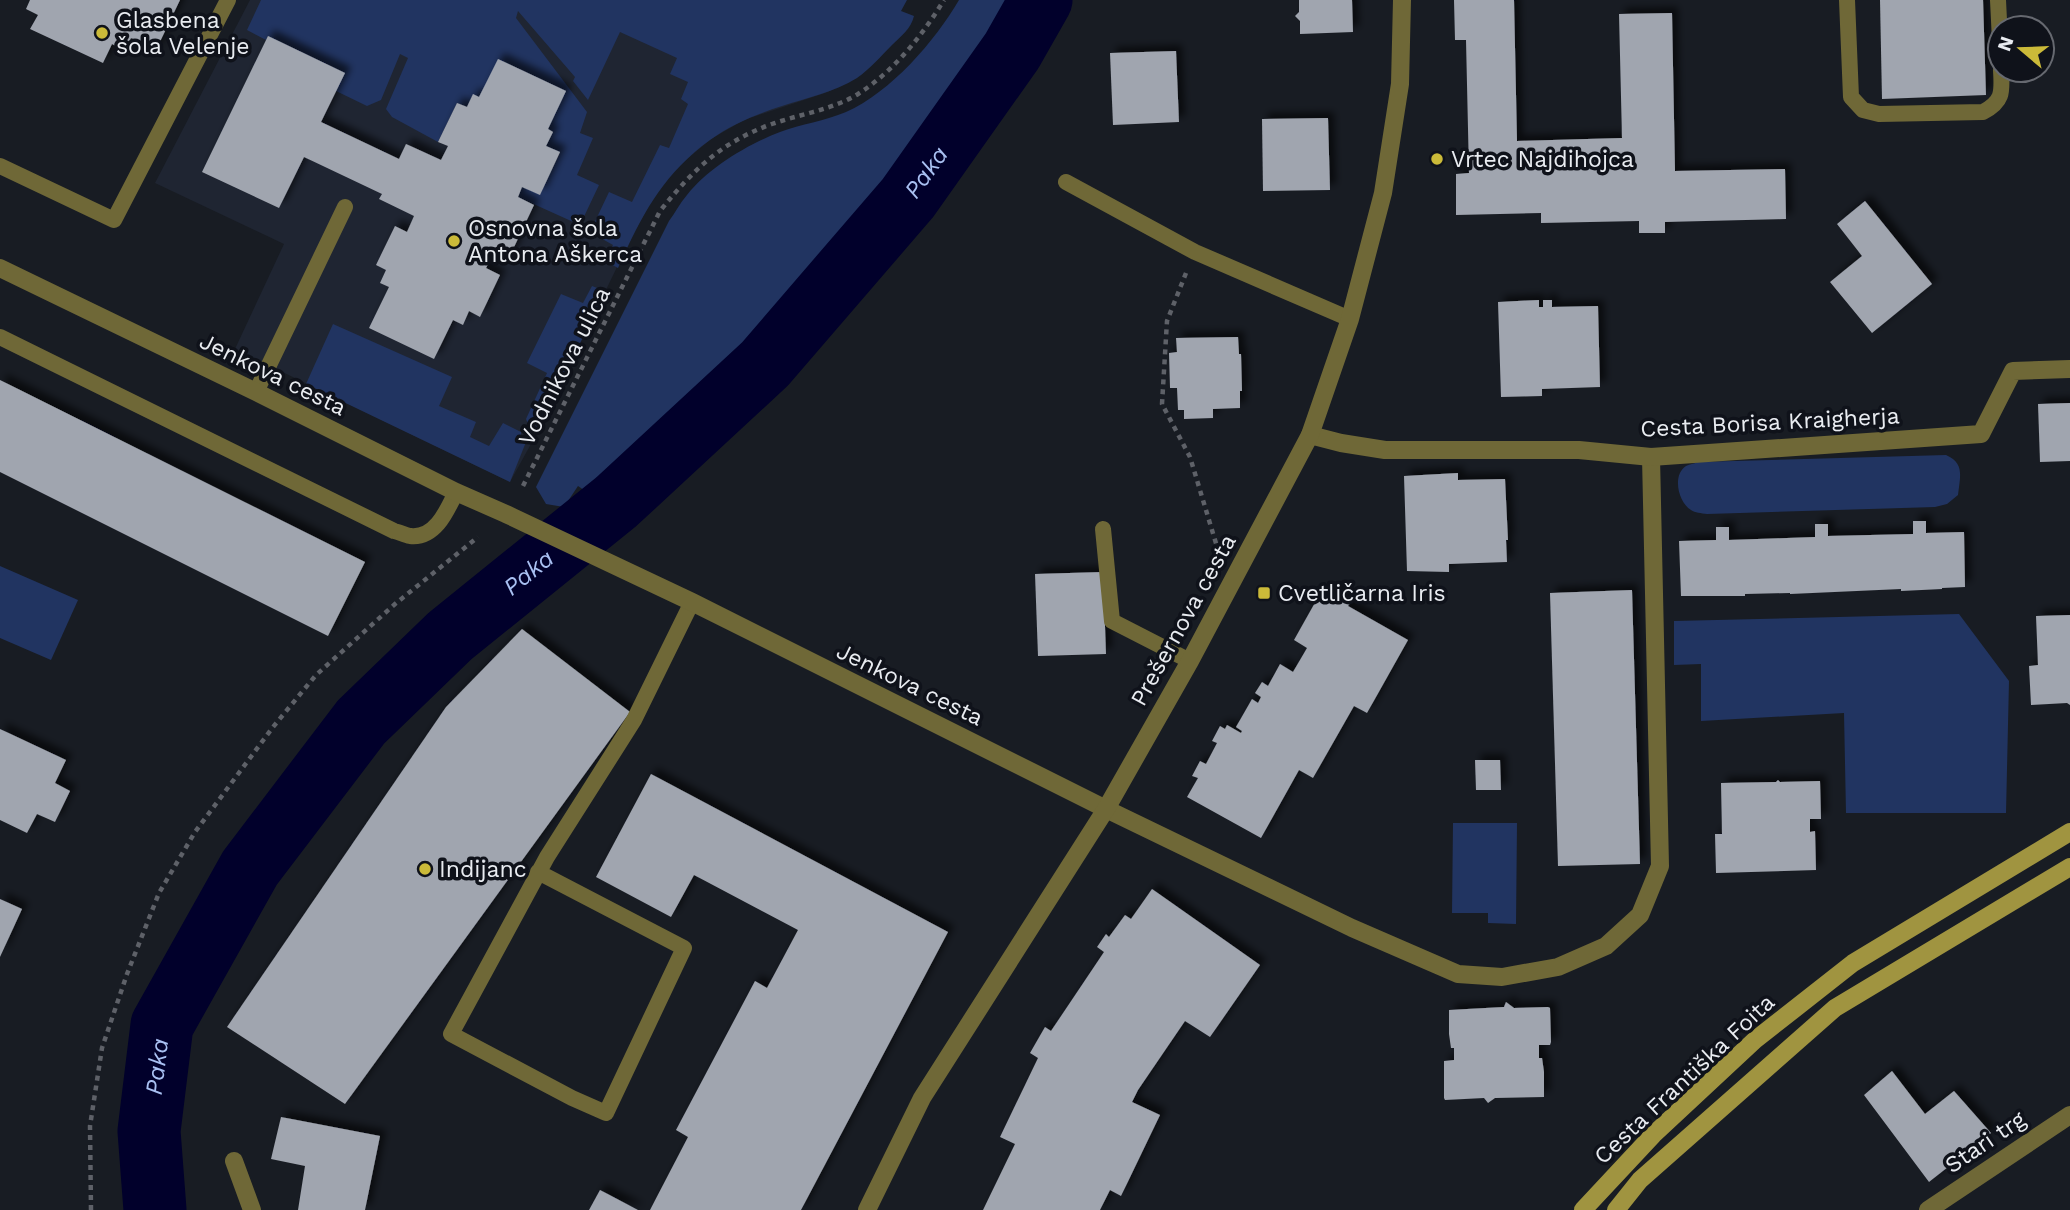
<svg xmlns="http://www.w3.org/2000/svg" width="2070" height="1210" font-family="'Work Sans',sans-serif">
  <defs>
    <filter id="shadow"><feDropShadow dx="6" dy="-6" stdDeviation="3.5" flood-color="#0009"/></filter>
  </defs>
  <rect width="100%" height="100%" fill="#181c23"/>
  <polygon fill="#1f2532" points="250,0 765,0 857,78 825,93 744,120 711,139 675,169 653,198 631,238 537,433 510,482 235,349 284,244 155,183"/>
  <g fill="#213461">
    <path d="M261,0H907L901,11L914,16C911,29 901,36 892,45C881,56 870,69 857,78C834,92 807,98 782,106C757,114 732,124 710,140C662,175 642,215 618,268L605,261L613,245L590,232L609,192L632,202L660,145L669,148L688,104L681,99L688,82L670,74L677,58L620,32L588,100L573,81L575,77L518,11L516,18L587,112L580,133L593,138L577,175L599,185L580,225L518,197L522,187L540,194L560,153L546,146L553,132L473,95L467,107L457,103L438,142L392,117L386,109L408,58L400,54L381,100L367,106L336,91L268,36L266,40L247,30Z"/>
    <path d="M959,0H1024L980,66L868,218L766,339L678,427L594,497L578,486L564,507L546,504L536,487L669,221C675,213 680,203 687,195C708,168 748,144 780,132C801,124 825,121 846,112C891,92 935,41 959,0Z"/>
    <polygon points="592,286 605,291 537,433 531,431 526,419 547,373 527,363 561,294 583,303"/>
    <polygon points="333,324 452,377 439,406 476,422 470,437 489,446 503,423 521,432 521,437 526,442 510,482 306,384"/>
    <path d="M1946,455C1965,463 1960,477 1958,495L1947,504L1935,507L1707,514C1701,513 1695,513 1691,510C1678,502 1672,475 1686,466C1690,464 1694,464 1697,462Z"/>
    <polygon points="0,566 78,600 51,660 0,638"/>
    <polygon points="1959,614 2009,681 2006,813 1846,813 1844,713 1701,721 1701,664 1674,665 1674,621"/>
    <polygon points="1453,823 1517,823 1516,924 1488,923 1488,913 1452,913"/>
  </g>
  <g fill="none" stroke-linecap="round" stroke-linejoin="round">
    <path stroke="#01002b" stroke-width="63" id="s1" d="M155,1210L149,1131L162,1025L250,868L361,722L450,636L616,502L765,364L908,198L1012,51L1041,0"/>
  </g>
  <g fill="#a0a5af" filter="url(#shadow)">
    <polygon points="30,0 180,0 156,50 131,38 125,51 112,44 103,63 30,29 38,15 26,9"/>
    <polygon points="1299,0 1352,0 1353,32 1300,34 1300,21 1295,16 1299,12"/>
    <polygon points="1454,0 1514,0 1517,141 1622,138 1619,14 1672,13 1675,171 1785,169 1786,219 1665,222 1665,233 1639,233 1639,221 1541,223 1541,213 1456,215 1456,174 1469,173 1466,40 1455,40"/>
    <polygon points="1880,0 1983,0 1986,95 1882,99"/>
    <polygon points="268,36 345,73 321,122 399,159 406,144 441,160 448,146 438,142 457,103 467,107 473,94 479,97 498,59 566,91 548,129 553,132 546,146 560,152 540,195 522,187 518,197 534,205 506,264 492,257 486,268 500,275 480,317 469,311 463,325 453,320 434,359 369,328 389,287 380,283 386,270 376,265 395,226 407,232 414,216 379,199 382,194 304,157 279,208 202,172"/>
    <polygon points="1176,51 1179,122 1113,125 1110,53"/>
    <polygon points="1328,118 1330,190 1263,191 1262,119"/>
    <polygon points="1865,201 1932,284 1872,333 1830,282 1862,256 1837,224"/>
    <polygon points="1539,300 1539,307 1543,307 1543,300 1552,300 1552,307 1598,306 1600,387 1542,389 1542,396 1501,397 1498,302"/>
    <polygon points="1238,337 1239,354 1241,354 1242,391 1240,391 1240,408 1213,409 1213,418 1184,419 1184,410 1178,410 1177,388 1170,388 1169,353 1177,352 1176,338"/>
    <polygon points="0,380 365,562 328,636 0,472"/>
    <polygon points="2070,403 2070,461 2040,462 2038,404"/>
    <polygon points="1458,473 1458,480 1505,479 1508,540 1506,540 1507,562 1449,564 1449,572 1407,571 1404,476"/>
    <polygon points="1913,521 1926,521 1926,533 1964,532 1965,587 1942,588 1942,589 1901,591 1901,589 1790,594 1790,593 1745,594 1745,596 1681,596 1679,541 1716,540 1716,527 1729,527 1729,540 1815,537 1815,524 1828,524 1828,536 1913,534"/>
    <polygon points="1103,572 1106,654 1038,656 1035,574"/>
    <polygon points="1632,590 1640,864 1558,866 1550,593"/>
    <polygon points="1321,592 1331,597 1333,593 1350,603 1348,606 1408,640 1367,713 1354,706 1313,778 1299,770 1261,838 1187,797 1198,778 1192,776 1200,761 1206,764 1217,743 1212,741 1220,726 1225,729 1227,725 1241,733 1242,731 1236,727 1252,699 1258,703 1261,697 1255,693 1262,682 1268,686 1280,664 1293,672 1307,648 1294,640"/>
    <polygon points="2070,615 2070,705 2067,703 2031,705 2029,666 2038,665 2036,616"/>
    <polygon points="522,629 630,712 345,1104 227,1027 446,707"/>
    <polygon points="0,729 66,760 55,783 70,791 55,822 37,814 27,833 0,820"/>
    <polygon points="1475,760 1500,760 1501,790 1476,790"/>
    <polygon points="651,774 948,932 801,1210 650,1210 688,1137 676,1130 755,981 767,988 798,930 694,875 671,917 596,877"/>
    <polygon points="1778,780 1780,782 1820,781 1821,819 1810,819 1810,832 1815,831 1816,870 1716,873 1715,834 1722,834 1721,783 1776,782"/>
    <polygon points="1152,889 1260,965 1210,1037 1185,1021 1138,1090 1132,1102 1160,1115 1121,1196 1110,1190 1100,1210 983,1210 1015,1144 1000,1137 1038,1058 1030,1053 1045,1027 1051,1031 1104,952 1097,947 1106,934 1109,937 1125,915 1131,919"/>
    <polygon points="0,899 22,909 0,957"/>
    <polygon points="1506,1002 1514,1008 1548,1007 1550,1008 1551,1042 1550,1045 1539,1045 1539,1058 1542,1058 1544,1072 1544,1097 1495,1098 1488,1103 1484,1098 1445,1100 1444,1098 1444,1061 1454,1060 1454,1048 1451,1048 1449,1034 1449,1010 1504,1007"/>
    <polygon points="1892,1071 1925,1114 1954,1091 1991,1133 1929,1182 1864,1095"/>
    <polygon points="281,1117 380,1136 365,1210 298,1210 305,1166 271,1159"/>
    <polygon points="600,1190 638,1210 589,1210"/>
  </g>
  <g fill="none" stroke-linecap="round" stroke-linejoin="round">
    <g stroke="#5e6168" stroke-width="4.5" stroke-dasharray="5 5" stroke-linecap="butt">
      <polyline points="1186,273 1167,321 1162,404 1190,457 1218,550"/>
      <path d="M523,486L660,211C693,170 721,142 772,124C800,114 832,110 858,94C894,71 922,36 944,0"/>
      <polyline points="91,1210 90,1126 102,1048 127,974 159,893 195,832 273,727 316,675 395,604 478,537"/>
    </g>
    <g stroke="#6f6837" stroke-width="16">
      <path d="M1847,0L1851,97L1863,110L1879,114L1983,112C2004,101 2002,91 2001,70"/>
      <polyline points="1998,0 2000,41"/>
      <polyline points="0,166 114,220 228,0"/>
      <polyline points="1066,182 1195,252 1350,319"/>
      <path d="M0,337L394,531C399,532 405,535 410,536C435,539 447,511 456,492"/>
      <polyline points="256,392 345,207"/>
      <polyline points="1103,529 1112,621 1190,661"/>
      <polyline points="538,872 684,948 606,1113 572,1098 451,1034 547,857 634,720 692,602"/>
    </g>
    <g stroke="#6f6837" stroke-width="18">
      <polyline points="0,268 256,392 456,492 506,514 692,602 1106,809 1352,928 1458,974 1502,977 1558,967 1606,946 1640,915 1660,866 1651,457"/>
      <polyline points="1310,435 1341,443 1385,450 1579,450 1651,457 1981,434 2013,371 2070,369"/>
      <polyline points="234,1161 252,1210"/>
      <polyline points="867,1210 922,1098 1106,809 1190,661 1310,435 1350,319 1383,193 1400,84 1402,0"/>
      <polyline points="1928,1210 2070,1115"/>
    </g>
    <g stroke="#a09440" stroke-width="18">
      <polyline points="1583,1210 1653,1135 1755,1040 1853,963 2070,832"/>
      <polyline points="1616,1210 1640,1180 1835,1008 2070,867"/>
    </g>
  </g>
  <g fill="#cbba39" stroke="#0f121a" stroke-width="2.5">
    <circle cx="102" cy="33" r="7"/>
    <circle cx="1437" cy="159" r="7"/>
    <circle cx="454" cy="241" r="7"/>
    <rect x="1257" y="586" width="14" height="14" rx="3.5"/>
    <circle cx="425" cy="869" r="7"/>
  </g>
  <g text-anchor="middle" stroke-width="7" stroke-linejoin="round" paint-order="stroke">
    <g font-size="23" fill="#e9ecf1" stroke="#0f121a" text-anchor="start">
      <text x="116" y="28">Glasbena<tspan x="116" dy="26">šola Velenje</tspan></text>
      <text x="1451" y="167">Vrtec Najdihojca</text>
      <text x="468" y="236">Osnovna šola<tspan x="468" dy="26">Antona Aškerca</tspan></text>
      <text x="1278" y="601">Cvetličarna Iris</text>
      <text x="439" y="877">Indijanc</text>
    </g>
    <g font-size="23" fill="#e9ecf1" stroke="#0f121a">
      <text transform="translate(564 366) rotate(-63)" y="8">Vodnikova ulica</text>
      <text transform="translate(273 374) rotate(26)" y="8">Jenkova cesta</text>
      <text transform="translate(1770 422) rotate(-3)" y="8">Cesta Borisa Kraigherja</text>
      <text transform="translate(1183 620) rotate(-61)" y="8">Prešernova cesta</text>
      <text transform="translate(910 684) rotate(26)" y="8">Jenkova cesta</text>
      <text transform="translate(1684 1079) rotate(-43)" y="8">Cesta Františka Foita</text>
      <text transform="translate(1985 1142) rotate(-34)" y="8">Stari trg</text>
    </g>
    <g font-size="24" font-style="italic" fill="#a9c0f2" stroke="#0f121a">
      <text dy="8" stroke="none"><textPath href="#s1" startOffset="1340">Paka</textPath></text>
      <text dy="8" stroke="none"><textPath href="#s1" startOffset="774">Paka</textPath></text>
      <text dy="8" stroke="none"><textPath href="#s1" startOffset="144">Paka</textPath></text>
    </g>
  </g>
  <g transform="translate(2021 49) rotate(289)"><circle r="33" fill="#0f121a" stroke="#666970" stroke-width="2"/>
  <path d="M0-5L12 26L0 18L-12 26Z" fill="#cbba39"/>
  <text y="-10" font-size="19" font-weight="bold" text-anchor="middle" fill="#e9ecf1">N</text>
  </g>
</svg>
